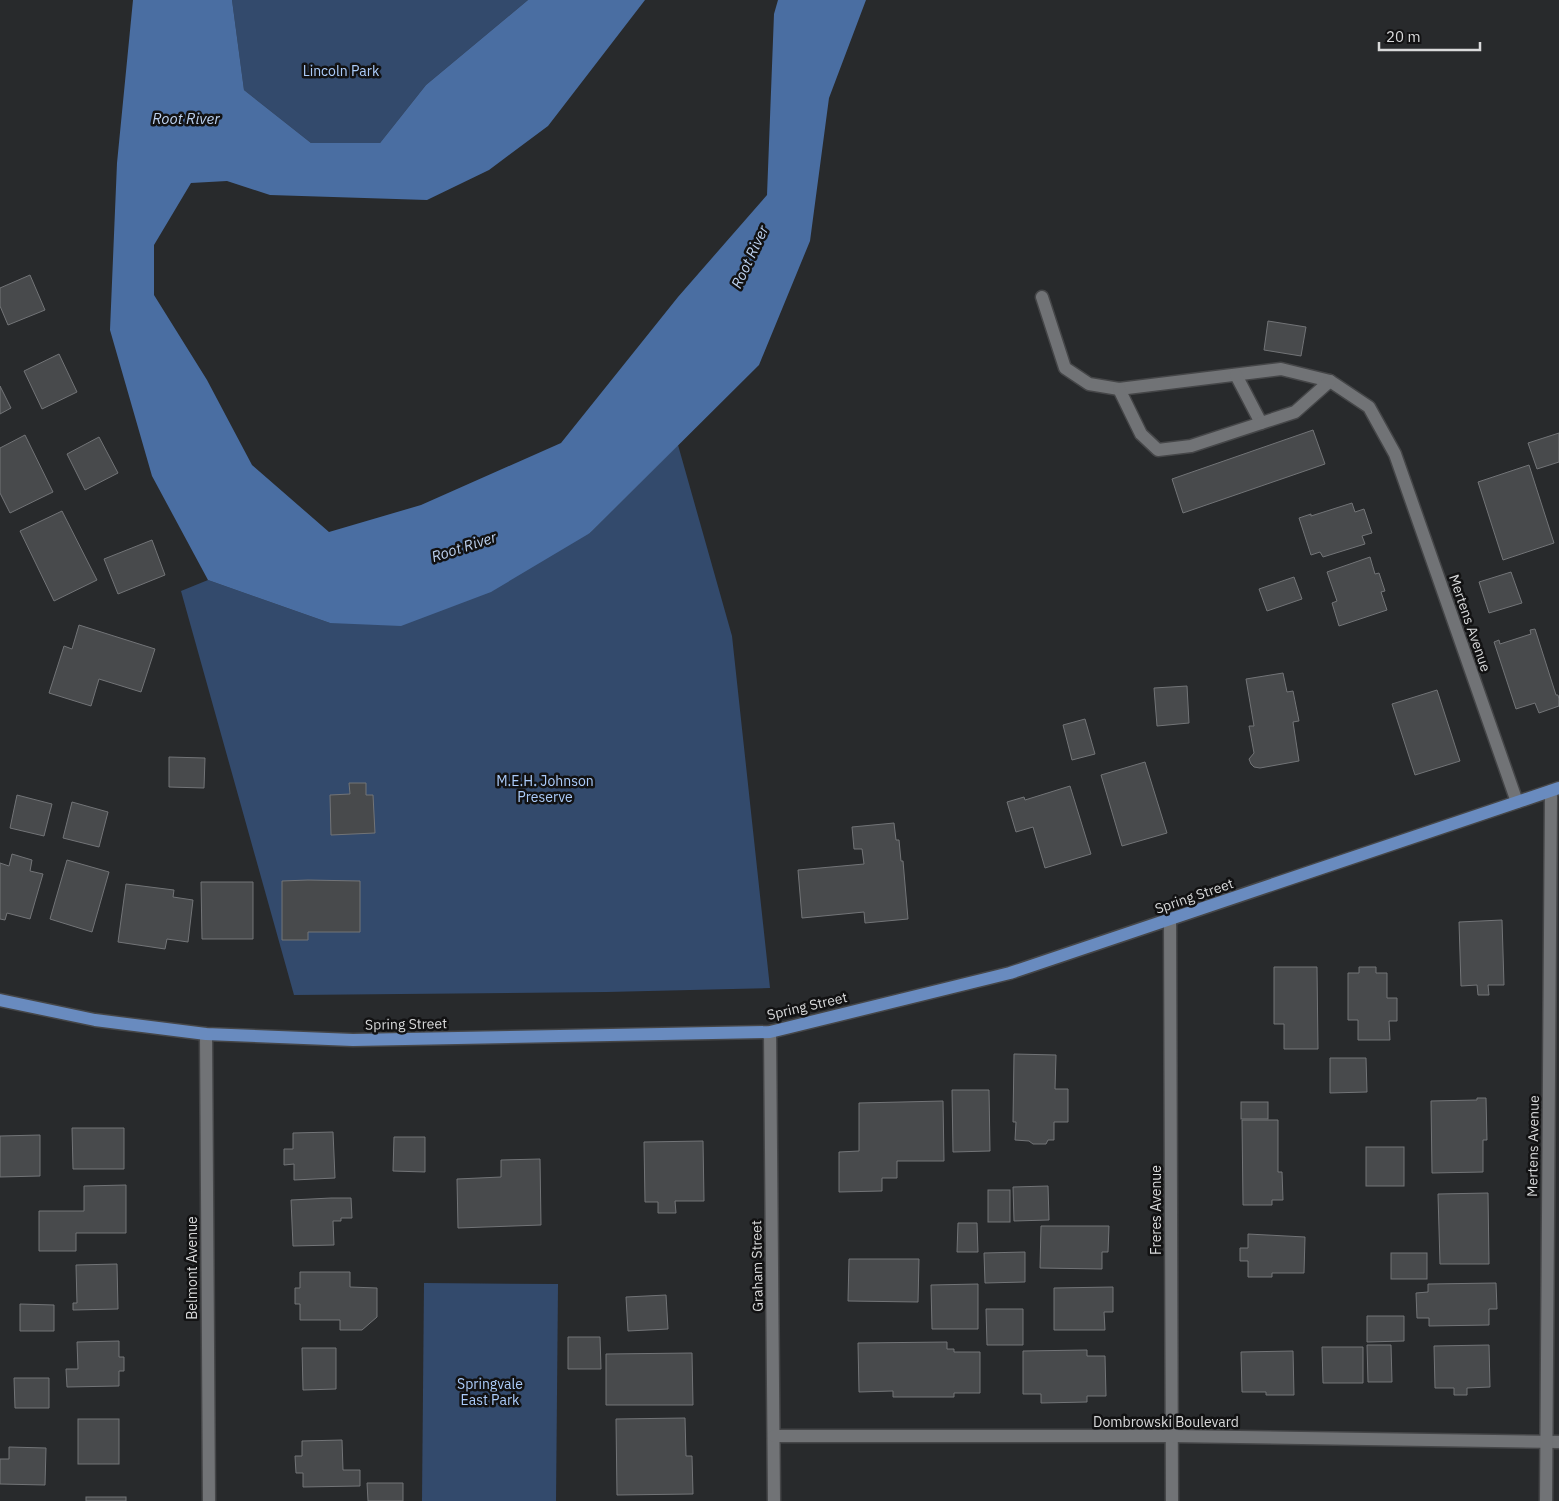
<svg xmlns="http://www.w3.org/2000/svg" width="1559" height="1501" font-family="'IBM Plex Sans',sans-serif">
  <rect width="100%" height="100%" fill="#282a2c"/>
  <g fill="#334a6c">
    <polygon points="232,0 528,0 426,85 380,143 311,143 244,90"/>
    <polygon points="678,445 732,636 770,988 607,992 294,995 181,591 208,580 330,623 590,533"/>
    <polygon points="424,1283 558,1284 556,1501 422,1501"/>
  </g>
  <polygon fill="#4a6ea2" points="133,0 232,0 244,90 311,143 380,143 426,85 528,0 645,0 548,126 489,170 427,200 270,195 227,181 191,183 154,245 154,295 207,380 252,465 329,532 421,505 561,443 678,297 767,195 774,14 778,0 866,0 829,98 810,241 759,365 590,533 491,592 401,626 330,623 208,580 152,476 110,330 117,163"/>
  <g fill="#484a4c" stroke="#727477">
    <polygon points="30,275 45,310 8,325 0,306 0,288"/>
    <polygon points="1268,321 1306,327 1301,356 1264,350"/>
    <polygon points="59,354 77,392 42,409 24,371"/>
    <polygon points="0,386 11,408 0,414"/>
    <polygon points="1313,430 1325,464 1183,513 1172,479"/>
    <polygon points="1559,433 1559,462 1537,469 1528,443"/>
    <polygon points="25,435 53,492 10,513 0,493 0,448"/>
    <polygon points="99,437 118,473 85,490 67,454"/>
    <polygon points="1529,465 1554,543 1503,560 1478,482"/>
    <polygon points="1352,503 1355,512 1364,509 1372,533 1362,536 1365,544 1323,557 1320,552 1311,555 1299,518 1311,514 1311,516"/>
    <polygon points="62,511 97,580 54,601 20,531"/>
    <polygon points="152,540 165,575 118,594 104,559"/>
    <polygon points="1370,557 1375,574 1379,573 1385,591 1381,592 1387,610 1339,626 1332,603 1337,601 1327,572"/>
    <polygon points="1511,572 1522,603 1489,613 1479,582"/>
    <polygon points="1294,577 1302,599 1267,611 1259,589"/>
    <polygon points="79,625 155,649 141,692 99,679 91,706 49,693 64,646 72,649"/>
    <polygon points="1535,629 1556,695 1558,695 1559,699 1559,706 1539,713 1535,703 1516,709 1494,642 1499,640 1500,644 1531,634 1530,630"/>
    <polygon points="1283,673 1287,692 1293,691 1299,721 1293,722 1299,761 1260,768 1254,767 1251,764 1249,759 1254,753 1249,726 1254,726 1246,679"/>
    <polygon points="1187,686 1189,723 1157,726 1154,688"/>
    <polygon points="1437,690 1460,761 1415,775 1392,704"/>
    <polygon points="1085,719 1095,754 1072,760 1063,725"/>
    <polygon points="169,757 205,758 204,788 169,787"/>
    <polygon points="1145,762 1167,833 1122,846 1101,775"/>
    <polygon points="349,783 366,783 366,795 373,795 375,833 331,835 330,795 350,794"/>
    <polygon points="1070,786 1091,854 1045,868 1033,827 1016,832 1007,802 1024,797 1025,800"/>
    <polygon points="17,795 52,804 44,836 10,828"/>
    <polygon points="72,802 108,812 99,847 63,838"/>
    <polygon points="894,823 896,840 899,840 901,861 903,861 908,919 865,923 864,912 802,918 798,870 864,864 862,849 854,849 852,827"/>
    <polygon points="12,854 32,860 30,871 43,874 30,919 7,913 5,920 0,919 0,863 9,866"/>
    <polygon points="67,860 109,872 92,932 50,919"/>
    <polygon points="308,880 360,881 360,932 308,932 308,940 282,940 282,881"/>
    <polygon points="201,882 253,882 253,939 202,939"/>
    <polygon points="126,884 174,890 173,897 193,900 188,942 167,939 165,949 118,942"/>
    <polygon points="1502,920 1504,985 1488,985 1489,995 1478,995 1477,985 1461,986 1459,922"/>
    <polygon points="1274,967 1317,967 1318,1049 1284,1049 1284,1024 1274,1024"/>
    <polygon points="1359,967 1376,967 1376,973 1387,973 1387,998 1397,998 1397,1021 1389,1021 1390,1040 1358,1040 1358,1020 1348,1020 1348,973 1359,973"/>
    <polygon points="1014,1054 1056,1055 1055,1089 1068,1089 1068,1122 1054,1122 1054,1140 1048,1140 1046,1144 1033,1144 1029,1141 1015,1140 1016,1122 1013,1122"/>
    <polygon points="1330,1058 1366,1058 1367,1092 1330,1093"/>
    <polygon points="952,1090 989,1090 990,1151 953,1152"/>
    <polygon points="1477,1098 1486,1098 1487,1140 1483,1140 1483,1172 1432,1173 1431,1101 1477,1100"/>
    <polygon points="943,1101 944,1161 897,1161 897,1178 882,1178 882,1191 839,1192 839,1152 859,1151 859,1103"/>
    <rect x="1241" y="1102" width="27" height="17"/>
    <polygon points="1242,1120 1278,1120 1278,1172 1282,1172 1283,1200 1272,1200 1272,1205 1243,1205"/>
    <polygon points="72,1128 124,1128 124,1169 73,1169"/>
    <polygon points="333,1132 335,1178 294,1180 294,1164 284,1165 284,1149 293,1149 293,1133"/>
    <polygon points="40,1135 40,1176 0,1177 0,1136"/>
    <polygon points="394,1137 425,1137 425,1172 393,1171"/>
    <polygon points="703,1141 704,1201 675,1201 676,1213 658,1213 658,1202 645,1202 644,1142"/>
    <rect x="1366" y="1147" width="38" height="39"/>
    <polygon points="540,1159 541,1225 458,1228 457,1179 501,1177 501,1160"/>
    <polygon points="126,1185 126,1233 76,1233 76,1251 39,1251 39,1211 84,1211 84,1186"/>
    <polygon points="1048,1186 1049,1220 1014,1221 1013,1187"/>
    <rect x="988" y="1190" width="22" height="32"/>
    <polygon points="1488,1193 1489,1264 1440,1264 1438,1194"/>
    <polygon points="331,1198 351,1198 352,1218 341,1218 341,1221 333,1221 334,1245 293,1246 291,1200"/>
    <polygon points="958,1223 977,1223 978,1252 957,1252"/>
    <polygon points="1041,1226 1109,1226 1108,1252 1102,1252 1102,1269 1040,1268"/>
    <polygon points="1248,1234 1305,1237 1304,1273 1272,1273 1272,1277 1248,1277 1248,1261 1240,1261 1240,1248 1248,1248"/>
    <polygon points="1025,1252 1025,1282 985,1283 984,1253"/>
    <rect x="1391" y="1253" width="36" height="26"/>
    <polygon points="849,1259 919,1259 918,1302 848,1301"/>
    <polygon points="117,1264 118,1309 73,1310 73,1303 77,1303 76,1265"/>
    <polygon points="300,1272 350,1272 350,1287 377,1288 377,1317 362,1330 340,1330 340,1320 300,1320 300,1304 295,1304 295,1288 300,1288"/>
    <polygon points="1496,1283 1497,1309 1489,1309 1489,1325 1429,1326 1429,1318 1417,1318 1416,1293 1428,1292 1428,1284"/>
    <polygon points="978,1284 978,1329 932,1329 931,1285"/>
    <polygon points="1113,1287 1113,1312 1104,1312 1105,1330 1054,1330 1054,1288"/>
    <polygon points="666,1295 668,1329 628,1331 626,1297"/>
    <polygon points="20,1304 54,1305 54,1331 20,1331"/>
    <polygon points="986,1309 1023,1309 1023,1345 987,1345"/>
    <polygon points="1367,1316 1404,1316 1404,1341 1367,1342"/>
    <polygon points="568,1337 600,1337 601,1369 568,1369"/>
    <polygon points="119,1341 119,1357 124,1357 124,1371 119,1371 119,1386 67,1387 66,1369 78,1369 77,1342"/>
    <polygon points="947,1342 947,1349 954,1349 954,1352 980,1352 980,1393 954,1393 954,1397 893,1397 893,1391 859,1392 858,1343"/>
    <polygon points="1367,1345 1391,1345 1392,1382 1368,1382"/>
    <polygon points="1489,1345 1490,1387 1467,1388 1467,1395 1454,1395 1454,1388 1435,1388 1434,1346"/>
    <polygon points="1322,1347 1363,1347 1363,1383 1323,1383"/>
    <polygon points="302,1348 336,1348 336,1389 303,1390"/>
    <polygon points="1087,1350 1087,1356 1105,1356 1106,1396 1087,1396 1087,1402 1041,1403 1041,1394 1023,1394 1023,1351"/>
    <polygon points="1293,1351 1294,1395 1266,1395 1266,1392 1242,1392 1241,1352"/>
    <polygon points="692,1353 693,1405 606,1405 606,1354"/>
    <polygon points="14,1378 49,1378 49,1408 15,1408"/>
    <polygon points="685,1418 686,1456 692,1456 693,1494 617,1495 616,1419"/>
    <rect x="78" y="1419" width="41" height="45"/>
    <polygon points="342,1440 343,1470 360,1470 360,1486 303,1487 303,1473 296,1473 295,1456 302,1456 302,1441"/>
    <polygon points="9,1447 46,1448 45,1485 0,1484 0,1459 9,1459"/>
    <polygon points="367,1483 403,1483 403,1501 368,1501"/>
    <rect x="86" y="1497" width="40" height="4"/>
  </g>
  <g fill="none" stroke-linecap="round" stroke-linejoin="round">
    <defs>
      <g id="minor">
        <polyline points="1042,297 1065,368 1089,384 1119,389 1281,369 1330,381 1369,407 1395,454 1517,802"/>
        <polyline points="1236,375 1261,423"/>
        <polyline points="1119,389 1141,434 1158,450 1191,446 1295,412 1330,381"/>
        <polyline points="1170,920 1172,1501"/>
        <polyline points="770,1032 774,1501"/>
        <polyline points="206,1034 209,1501"/>
        <polyline points="774,1436 1172,1436 1559,1442"/>
        <polyline points="1546,1501 1551,791"/>
      </g>
      <polyline id="major" points="0,1000 95,1020 206,1034 353,1040 770,1032 1010,973 1559,788"/>
    </defs>
    <use href="#minor" stroke="#454648" stroke-width="15"/>
    <use href="#major" stroke="#454648" stroke-width="15"/>
    <use href="#minor" stroke="#717376" stroke-width="12"/>
    <use href="#major" stroke="#698bbf" stroke-width="12"/>
  </g>
  <g text-anchor="middle" stroke-width="5" stroke-linejoin="round" paint-order="stroke">
    <g font-size="14" fill="#acccfa" stroke="#121213">
      <text x="341" y="76">Lincoln Park</text>
      <text x="545" y="786">M.E.H. Johnson<tspan x="545" dy="16">Preserve</tspan></text>
      <text x="490" y="1389">Springvale<tspan x="490" dy="16">East Park</tspan></text>
    </g>
    <g font-size="14" fill="#d9dadb" stroke="#121213">
      <text transform="translate(1470 623) rotate(71)" y="5">Mertens Avenue</text>
      <text transform="translate(1194 896) rotate(-19)" y="5">Spring Street</text>
      <text transform="translate(807 1006) rotate(-13)" y="5">Spring Street</text>
      <text transform="translate(406 1024) rotate(-1)" y="5">Spring Street</text>
      <text transform="translate(1533 1146) rotate(-89)" y="5">Mertens Avenue</text>
      <text transform="translate(1156 1210) rotate(-90)" y="5">Freres Avenue</text>
      <text transform="translate(757 1266) rotate(-91)" y="5">Graham Street</text>
      <text transform="translate(192 1268) rotate(-90)" y="5">Belmont Avenue</text>
      <text x="1166" y="1427">Dombrowski Boulevard</text>
    </g>
    <g font-size="15" font-style="italic" fill="#bcd1ef" stroke="#121213">
      <text x="186" y="124">Root River</text>
      <text transform="translate(750 257) rotate(-65)" y="5">Root River</text>
      <text transform="translate(464 547) rotate(-18)" y="5">Root River</text>
    </g>
  </g>
  <path d="M1379 42v8h101v-8" fill="none" stroke="#d9dadb" stroke-width="2.5"/>
  <text x="1386" y="42" font-size="15" fill="#d9dadb" stroke="#121213" stroke-width="4" paint-order="stroke">20 m</text>
</svg>
